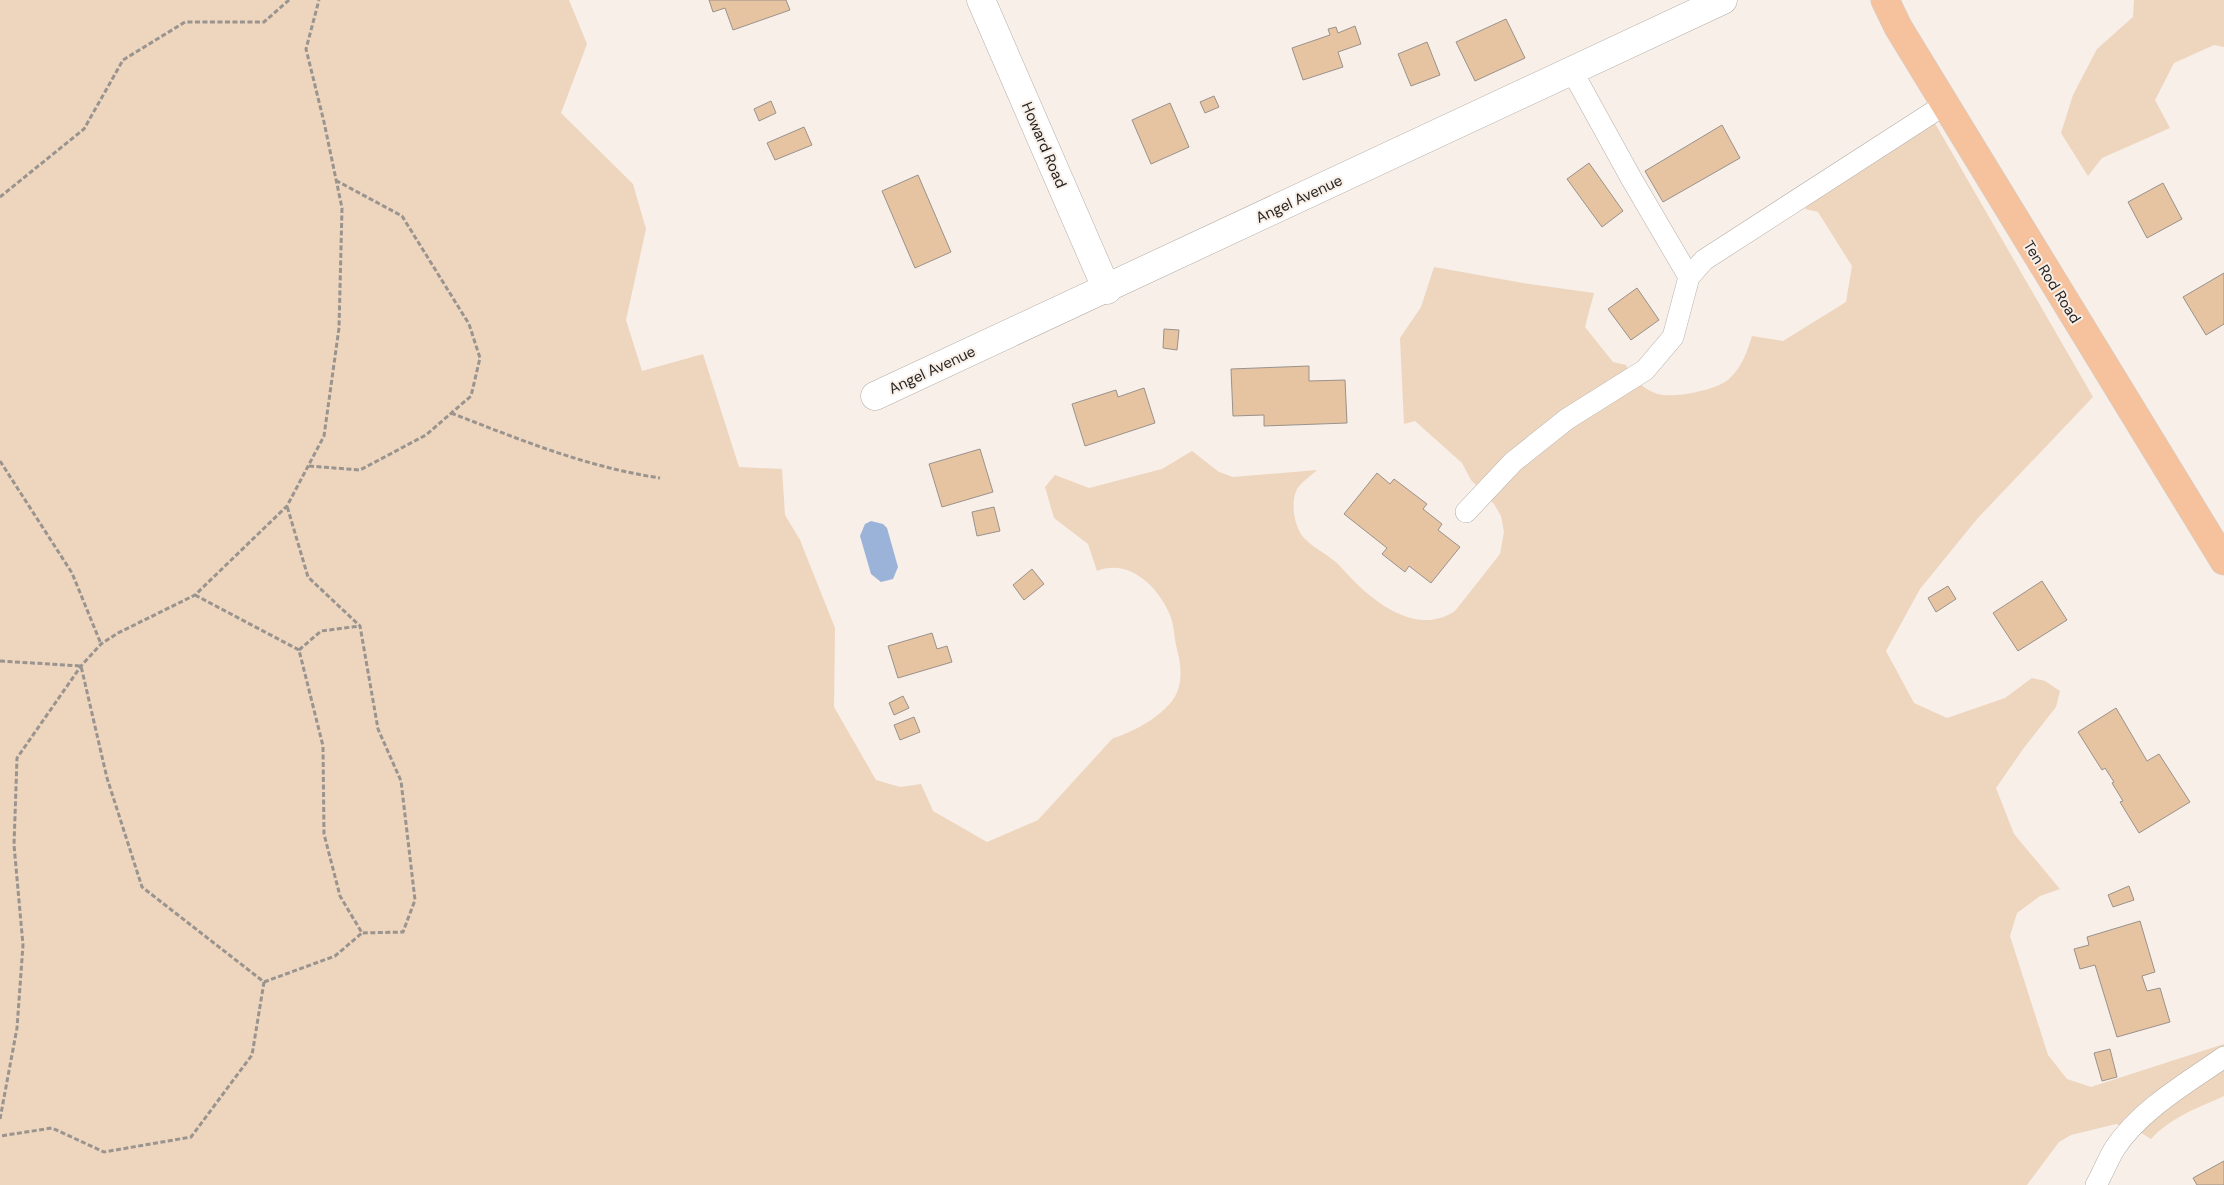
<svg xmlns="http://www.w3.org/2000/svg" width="2224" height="1185" font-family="'DM Sans',sans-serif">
  <rect width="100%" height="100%" fill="#f7efe8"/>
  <g fill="#eed5be">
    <path d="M0,0H569L587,44L561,113L633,184L646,229L626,320L642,371L703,354L739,467L782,469L785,515L800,540L835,628L834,707L876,780L900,787L921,784L933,811L987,842L1038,820L1113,738C1133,733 1171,712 1178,690C1183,674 1180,661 1176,645C1174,635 1174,625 1170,615C1158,586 1129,558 1097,571L1088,544L1054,518L1045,487L1055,475L1089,488L1162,469L1192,451L1219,472L1233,477L1317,470C1311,476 1301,482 1297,489C1290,503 1294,528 1305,539C1315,549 1329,555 1339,565C1366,596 1413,639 1455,611L1500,554L1504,532L1501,516L1494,504L1471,480L1462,463L1415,421L1404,424L1400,338L1421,307L1434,267L1523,283L1594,293L1585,327L1613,362L1626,365C1631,378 1647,393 1663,395C1679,397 1717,390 1729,379C1742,367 1747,352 1752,336L1783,341L1846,302L1852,266L1818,212L1805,209L1821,183L1929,113L2093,397L1977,519L1920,589L1886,651L1914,703L1947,718L2005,698L2032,678L2045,681L2060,691L2056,707L2023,749L1996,788L2014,834L2060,889L2040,896L2017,913L2010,936L2048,1055L2067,1079L2091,1087L2224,1044V1096C2198,1108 2171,1117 2151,1139L2135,1129L2116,1124L2071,1135L2059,1142L2027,1185H0Z"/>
    <polygon points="2134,0 2224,0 2224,47 2214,45 2174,63 2155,100 2170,128 2102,158 2088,176 2061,133 2073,95 2097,49 2133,17"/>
  </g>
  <polygon fill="#9bb3d9" points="871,521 883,524 887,528 898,567 893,579 881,582 871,574 860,536 865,524"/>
  <g fill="#e6c3a1" stroke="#9a928c">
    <polygon points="709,0 786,0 790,10 733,30 725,8 713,12"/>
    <polygon points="1506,19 1525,58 1475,81 1456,42"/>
    <polygon points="1355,26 1361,44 1338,52 1343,67 1303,80 1292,48 1330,35 1328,29 1336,27 1338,33"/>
    <polygon points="1427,42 1440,75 1411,86 1398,54"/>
    <polygon points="1214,96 1219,107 1205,113 1200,102"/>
    <polygon points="771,101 776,113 759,121 754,109"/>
    <polygon points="1170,103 1189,147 1151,164 1132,120"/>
    <polygon points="1722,125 1740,158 1663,202 1645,171"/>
    <polygon points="804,127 812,145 775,160 767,143"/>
    <polygon points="1589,163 1623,211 1602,227 1567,179"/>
    <polygon points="918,175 951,252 915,268 882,191"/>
    <polygon points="2163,183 2182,219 2147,238 2128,202"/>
    <polygon points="2224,273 2224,324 2206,335 2183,297"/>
    <polygon points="1637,288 1659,320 1631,340 1608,309"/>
    <polygon points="1164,329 1179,330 1177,350 1163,348"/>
    <polygon points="1309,366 1309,381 1345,380 1347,423 1264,426 1264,415 1233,416 1231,369"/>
    <polygon points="1144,388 1155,423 1085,446 1072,404 1116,390 1118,397"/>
    <polygon points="980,449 993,492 942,507 929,464"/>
    <polygon points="1377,473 1390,484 1394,479 1427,504 1423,509 1442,524 1438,530 1460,547 1431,583 1409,566 1405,572 1382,554 1387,548 1344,514"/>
    <polygon points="994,507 1000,531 977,536 972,512"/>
    <polygon points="1032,569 1044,584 1024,600 1013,585"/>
    <polygon points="2042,581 2067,620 2018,651 1993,613"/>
    <polygon points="1948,586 1956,599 1936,612 1928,598"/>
    <polygon points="932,633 937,649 947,646 952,662 898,678 888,646"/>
    <polygon points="903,696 909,708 894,715 889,703"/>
    <polygon points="2116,708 2147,761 2159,754 2190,802 2139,833 2120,802 2123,801 2112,783 2114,782 2105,768 2102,770 2078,732"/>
    <polygon points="914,717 920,732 900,740 894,725"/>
    <polygon points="2129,886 2134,900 2113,907 2108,895"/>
    <polygon points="2140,921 2155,972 2142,976 2147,991 2160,988 2170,1022 2117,1037 2095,965 2080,969 2074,949 2089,945 2087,937"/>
    <polygon points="2110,1049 2117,1077 2102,1081 2094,1053"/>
    <polygon points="2224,1161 2224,1185 2197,1185 2193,1178"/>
  </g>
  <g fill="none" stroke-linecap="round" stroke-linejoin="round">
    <defs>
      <g id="lane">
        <polyline points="1572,71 1631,178 1689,277"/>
        <polyline points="1466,512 1513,462 1567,419 1645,370 1673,337 1689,277 1704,260 1944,105"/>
        <path d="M2096,1185C2103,1173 2108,1159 2115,1148C2141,1109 2187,1083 2224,1057"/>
      </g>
      <g id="street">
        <polyline points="981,0 1107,290"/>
        <polyline points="875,396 1723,0"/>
      </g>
      <polyline id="primary" points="1885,0 1898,27 2224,561"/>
    </defs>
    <use href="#lane" stroke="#b5aea7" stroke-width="22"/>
    <use href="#street" stroke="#b5aea7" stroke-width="29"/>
    <use href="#primary" stroke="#cececd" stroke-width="29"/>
    <g stroke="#9a948f" stroke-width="3" stroke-dasharray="5 2.5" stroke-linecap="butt">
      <polyline points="0,197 84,129 123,60 185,22 264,22 289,0"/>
      <path d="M451,413C521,440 586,467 660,478"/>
      <polyline points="0,461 72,573 101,644"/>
      <polyline points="309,466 360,470 426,435 471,396 480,358 469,324 402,216 337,181"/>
      <polyline points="195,595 299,650 323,746 324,834 340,896 362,933 403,932 415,900 401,781 378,729 360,626 308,577 287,506"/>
      <polyline points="299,650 321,631 360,626"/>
      <polyline points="0,661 81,666 107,778 142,887 264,982 252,1055 191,1137 104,1152 52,1128 0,1136"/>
      <polyline points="264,982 335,956 362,933"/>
      <polyline points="0,1119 17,1028 23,945 14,845 17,758 81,666 101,644 118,633 195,595 287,506 324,436 339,328 342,208 324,122 306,49 319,0"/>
    </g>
    <use href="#lane" stroke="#fff" stroke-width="21"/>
    <use href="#street" stroke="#fff" stroke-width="28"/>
    <use href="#primary" stroke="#f5c29d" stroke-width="28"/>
  </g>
  <g text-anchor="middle" stroke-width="4" stroke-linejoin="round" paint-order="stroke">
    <g font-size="15" fill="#221f1d" stroke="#f7efe8">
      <text transform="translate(1044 145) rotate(67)" y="5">Howard Road</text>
      <text transform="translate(1299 199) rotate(-25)" y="5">Angel Avenue</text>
      <text transform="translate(2052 282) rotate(58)" y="5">Ten Rod Road</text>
      <text transform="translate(932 370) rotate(-25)" y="5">Angel Avenue</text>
    </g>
  </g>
</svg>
